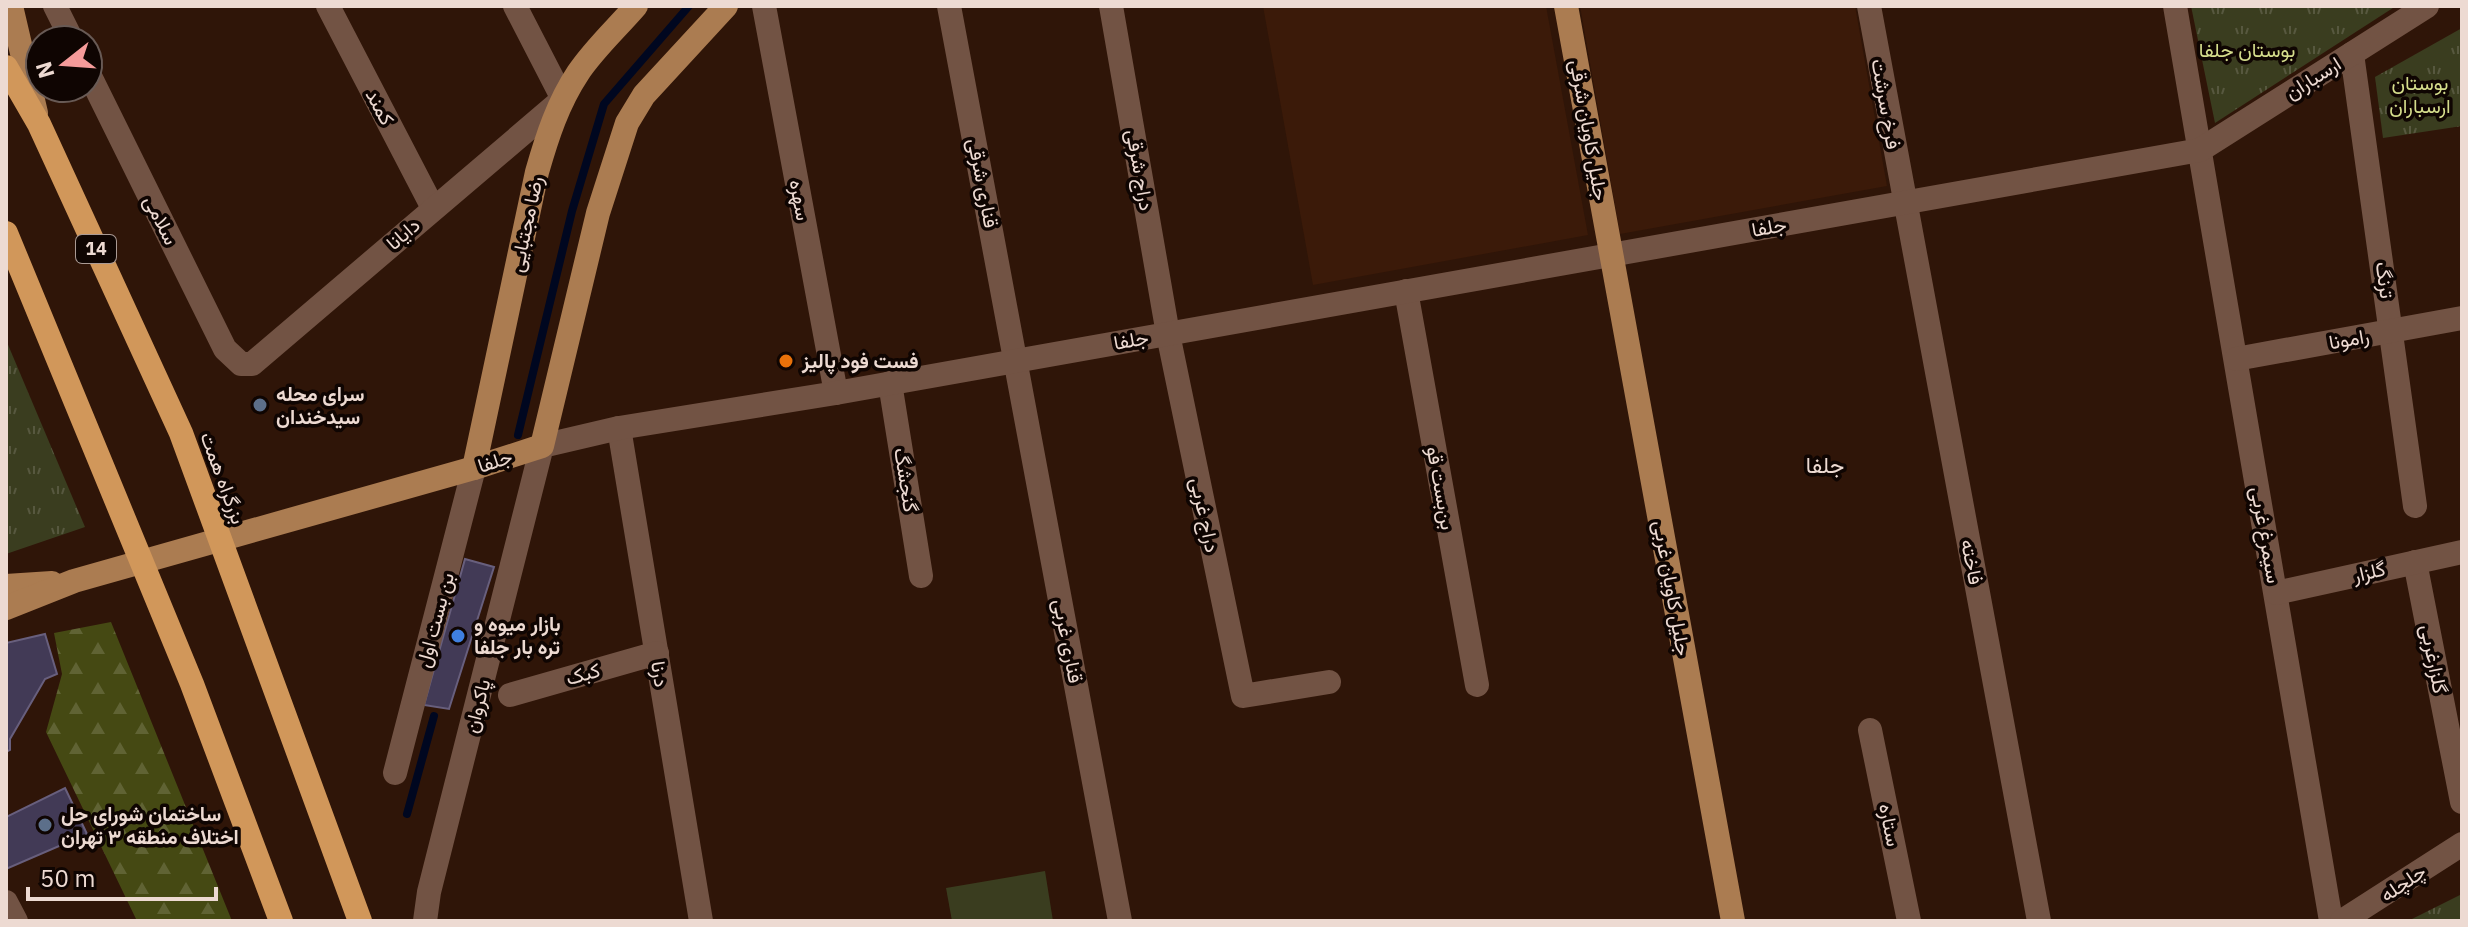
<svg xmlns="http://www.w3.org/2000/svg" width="2468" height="927" font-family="'IBM Plex Sans',Vazirmatn,sans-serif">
  <defs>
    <pattern id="grass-tufts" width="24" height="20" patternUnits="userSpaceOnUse" patternTransform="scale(2)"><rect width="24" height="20" fill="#3a3d1f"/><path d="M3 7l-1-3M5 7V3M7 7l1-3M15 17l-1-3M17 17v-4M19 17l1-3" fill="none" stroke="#57583f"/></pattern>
    <pattern id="forest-firs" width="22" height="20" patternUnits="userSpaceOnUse" patternTransform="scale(2)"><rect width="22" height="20" fill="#454913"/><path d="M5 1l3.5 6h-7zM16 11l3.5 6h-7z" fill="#606334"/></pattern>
  </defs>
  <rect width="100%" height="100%" fill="#2f1508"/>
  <g fill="#3b1a09">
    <polygon points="1263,6 1546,6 1588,235 1313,285"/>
    <polygon points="1580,6 1855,6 1887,186 1620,234"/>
  </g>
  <g fill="url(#grass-tufts)">
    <polygon points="2191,6 2396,6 2215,123"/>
    <polygon points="2462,28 2462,126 2383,138 2375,77"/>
    <polygon points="6,340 85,527 6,554"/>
    <polygon points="2462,894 2462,921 2408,921"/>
  </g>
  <polygon fill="url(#forest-firs)" points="111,622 232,921 137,921 46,732 62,674 54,633"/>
  <polygon fill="#3a3d1f" points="1045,871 1053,921 952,921 946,888"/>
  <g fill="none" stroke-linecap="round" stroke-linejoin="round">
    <g stroke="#000720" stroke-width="8">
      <polyline points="518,435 572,211 604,104 689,6"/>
      <polyline points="407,814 434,716"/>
    </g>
  </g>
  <g fill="#423a56" stroke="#685f7d" stroke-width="2">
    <polygon points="465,559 494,567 449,709 424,705"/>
    <polygon points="45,634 57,674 45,679 10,739 10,750 6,752 6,643"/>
    <polygon points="65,788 87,834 6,869 6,817"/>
  </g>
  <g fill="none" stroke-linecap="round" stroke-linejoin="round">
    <g stroke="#725344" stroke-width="24">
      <polyline points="55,6 72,40"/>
      <polyline points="328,6 433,208"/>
      <polyline points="764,6 836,393"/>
      <polyline points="949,6 1120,921"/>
      <polyline points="1111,6 1168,334 1243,696 1329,682"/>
      <polyline points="1869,6 2039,921"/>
      <polyline points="2175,6 2331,921"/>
      <polyline points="2352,54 2415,506"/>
      <polyline points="88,72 225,349 241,364 252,364 563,99 515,6"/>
      <polyline points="1406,291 1477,685"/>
      <polyline points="2236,359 2462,318"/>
      <polyline points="890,383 921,576"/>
      <polyline points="619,428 701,921"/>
      <polyline points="2415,562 2462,802"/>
      <polyline points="2276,593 2462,552"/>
      <polyline points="510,695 657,653"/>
      <polyline points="1870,730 1909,921"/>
      <polyline points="395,773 474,468"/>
      <polyline points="6,902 16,921"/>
      <polyline points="425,921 429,892 542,446 619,428 836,393 2200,150 2427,6"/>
      <polyline points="2342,921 2462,844"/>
    </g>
    <g stroke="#ab7c51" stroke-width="24">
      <polyline points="11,6 36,113"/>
      <polyline points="1566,6 1733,921"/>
      <path d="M474,468L537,172C547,137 558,103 578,73C594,49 617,28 636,6"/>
      <polyline points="6,586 52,583"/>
      <polyline points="6,608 74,581 474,468 542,446 598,213 627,123 644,95 726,6"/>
    </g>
    <g stroke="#d1975a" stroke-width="24">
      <polyline points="6,67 39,124 181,433 360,921"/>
      <polyline points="6,233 192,684 281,921"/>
    </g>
  </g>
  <circle fill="#e8710a" stroke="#0f0502" stroke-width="3" cx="786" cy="361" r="8"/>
  <g fill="#5c6f8a" stroke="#0f0502" stroke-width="3">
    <circle cx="260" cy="405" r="8"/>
    <circle cx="45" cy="825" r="8"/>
  </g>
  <circle fill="#3f7fe0" stroke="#0f0502" stroke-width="3" cx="458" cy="636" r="8"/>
  <g text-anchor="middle" stroke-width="7" stroke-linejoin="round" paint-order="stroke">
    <rect fill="#0f0502" stroke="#aa9a94" stroke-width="2" x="76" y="235" width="40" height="28" rx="6"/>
    <g font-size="18" font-weight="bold" fill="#eddad2">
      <text x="96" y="255">14</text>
    </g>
    <g font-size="20" fill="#d5dd8c" stroke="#0f0502">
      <text x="2247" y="57">بوستان جلفا</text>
      <text x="2420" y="90">بوستان<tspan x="2420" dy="23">ارسباران</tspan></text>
    </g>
    <g font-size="20" fill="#eddad2" stroke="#0f0502">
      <text transform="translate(2313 78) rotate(-32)" y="7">ارسباران</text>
      <text transform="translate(1886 104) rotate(80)" y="7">فرخ سرشت</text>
      <text transform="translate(380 107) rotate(62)" y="7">کمند</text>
      <text transform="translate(1589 130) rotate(80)" y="7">جلیل کاویان شرقی</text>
      <text transform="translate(1140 170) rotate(80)" y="7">دراج شرقی</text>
      <text transform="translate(983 183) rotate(79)" y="7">قناری شرقی</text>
      <text transform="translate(800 200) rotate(80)" y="7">سهره</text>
      <text transform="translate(161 220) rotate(64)" y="7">سلامی</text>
      <text transform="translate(526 224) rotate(-78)" y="7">رضا مجتبایی</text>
      <text transform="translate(1769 227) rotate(-10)" y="7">جلفا</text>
      <text transform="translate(403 234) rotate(-41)" y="7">دایانا</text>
      <text transform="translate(2385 280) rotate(82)" y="7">ترنگ</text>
      <text transform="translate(2349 339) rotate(-10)" y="7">رامونا</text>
      <text transform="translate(1131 340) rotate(-10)" y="7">جلفا</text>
      <text transform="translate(495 461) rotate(-18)" y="7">جلفا</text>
      <text transform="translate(223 478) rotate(70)" y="7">بزرگراه همت</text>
      <text transform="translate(906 480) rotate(81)" y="7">گنجشگ</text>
      <text transform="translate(1441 488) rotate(80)" y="7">بن‌بست قو</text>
      <text transform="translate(1205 515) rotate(78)" y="7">دراج غربی</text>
      <text transform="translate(2266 535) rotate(80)" y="7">سیمرغ غربی</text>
      <text transform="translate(1972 562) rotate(79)" y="7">فاخته</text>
      <text transform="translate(2369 572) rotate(-13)" y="7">گلزار</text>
      <text transform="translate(1672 588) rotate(80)" y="7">جلیل کاویان غربی</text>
      <text transform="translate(435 620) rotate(-75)" y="7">بن بست اول</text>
      <text transform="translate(1068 641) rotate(79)" y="7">قناری غربی</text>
      <text transform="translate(2434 659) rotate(79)" y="7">گلزارغربی</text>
      <text transform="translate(583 674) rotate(-16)" y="7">کبک</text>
      <text transform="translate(660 674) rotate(81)" y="7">درنا</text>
      <text transform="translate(477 706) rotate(-76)" y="7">پاکروان</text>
      <text transform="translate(1890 825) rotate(79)" y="7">ستاره</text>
      <text transform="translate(2403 883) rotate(-34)" y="7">چلچله</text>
    </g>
    <g font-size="20" font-weight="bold" fill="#eddad2" stroke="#0f0502" text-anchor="start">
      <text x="802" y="368">فست فود پالیز</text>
      <text x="276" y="401">سرای محله<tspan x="276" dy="23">سیدخندان</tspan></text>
      <text x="474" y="631">بازار میوه و<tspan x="474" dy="23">تره بار جلفا</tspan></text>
      <text x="61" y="821">ساختمان شورای حل<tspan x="61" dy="23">اختلاف منطقه ۳ تهران</tspan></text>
    </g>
    <g font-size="22" fill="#eddad2" stroke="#0f0502">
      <text x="1825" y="473">جلفا</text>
    </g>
  </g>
  <rect width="2468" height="927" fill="none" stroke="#eddad2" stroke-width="16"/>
  <g transform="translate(64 64) rotate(253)"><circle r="38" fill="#0f0502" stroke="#685a55" stroke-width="2"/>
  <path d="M0-6L14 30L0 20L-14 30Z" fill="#f59b9a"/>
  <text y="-12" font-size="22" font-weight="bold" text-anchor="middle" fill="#eddad2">N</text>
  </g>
  <path d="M28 887v12h188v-12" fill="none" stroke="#eddad2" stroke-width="4"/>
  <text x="40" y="887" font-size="24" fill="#eddad2" stroke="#0f0502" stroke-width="6" paint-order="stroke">50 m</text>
</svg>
